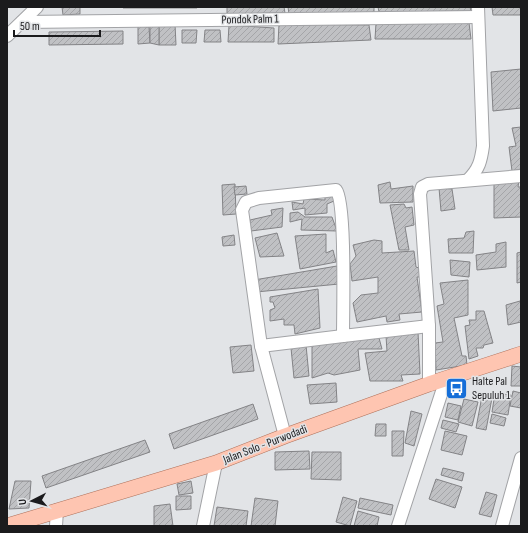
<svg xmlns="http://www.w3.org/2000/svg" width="528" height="533" font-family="'Sofia Sans Condensed',sans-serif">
  <defs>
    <pattern id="building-hatch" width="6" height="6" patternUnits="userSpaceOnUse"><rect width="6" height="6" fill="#c0c1c4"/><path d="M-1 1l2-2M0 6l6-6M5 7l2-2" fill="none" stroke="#a4a5a8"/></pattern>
  </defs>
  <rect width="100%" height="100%" fill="#e2e4e7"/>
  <g fill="url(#building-hatch)" stroke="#838386">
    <polygon points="62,7 80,7 80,14 63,15"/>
    <polygon points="124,7 196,7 197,8 123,8"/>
    <polygon points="227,7 284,7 285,13 227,14"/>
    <polygon points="288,7 374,7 374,13 289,14"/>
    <polygon points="378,7 470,7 471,11 379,12"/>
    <polygon points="492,7 521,7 521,15 493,15"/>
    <polygon points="376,23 469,23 471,39 375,39"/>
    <polygon points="159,24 175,24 176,45 159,45"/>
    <polygon points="279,24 369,25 371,40 278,44"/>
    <polygon points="229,25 274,28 274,42 228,42"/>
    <polygon points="138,26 149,27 150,43 138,44"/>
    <polygon points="150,26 159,26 159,45 150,43"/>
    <polygon points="182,30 197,30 196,43 182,43"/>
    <polygon points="205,30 220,30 221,42 204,42"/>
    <polygon points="123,31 123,44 49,45 49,32"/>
    <polygon points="521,69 521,108 493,111 491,72"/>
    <polygon points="521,127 521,169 512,171 509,147 516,146 512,128"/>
    <polygon points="519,180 518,187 521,187 521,217 494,218 494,181"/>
    <polygon points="390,182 391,189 413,186 413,202 380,203 378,185"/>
    <polygon points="235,184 236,214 223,215 222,185"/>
    <polygon points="246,186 247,194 235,195 234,187"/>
    <polygon points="439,188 452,189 455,209 441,211"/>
    <polygon points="325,194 333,194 334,201 327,204 327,213 305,215 305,208 293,210 292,202 303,204 304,199 325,200"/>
    <polygon points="404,204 406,208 412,207 414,225 405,227 409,250 399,250 390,205"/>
    <polygon points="283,208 282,227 251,231 250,220 272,215 271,210"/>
    <polygon points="298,212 305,217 332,217 337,231 301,230 302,219 290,222 290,213"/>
    <polygon points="474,231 473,253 449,253 448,239 464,238 466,232"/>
    <polygon points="277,233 284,256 260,257 255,238"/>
    <polygon points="326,234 326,253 333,250 336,262 300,269 295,236"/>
    <polygon points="234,235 235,245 223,246 222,237"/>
    <polygon points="374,240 382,241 382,253 414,251 416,267 419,268 420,277 417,277 422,312 399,314 400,320 387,322 386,316 357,322 353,303 361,295 378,293 378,277 352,281 350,264 356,256 353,245"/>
    <polygon points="506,242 506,267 477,270 476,255 496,252 496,244"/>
    <polygon points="521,252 521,282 517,283 517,253"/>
    <polygon points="450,260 470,262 469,277 451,275"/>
    <polygon points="337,266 339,284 256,292 254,280"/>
    <polygon points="468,280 468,315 454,318 462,356 466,356 467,365 436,370 435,343 443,342 437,306 444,304 440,283"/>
    <polygon points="318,289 320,328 295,334 294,325 284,325 284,319 270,321 270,310 275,308 273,302 270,302 270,297"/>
    <polygon points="520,301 521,303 521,329 521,322 508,325 506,305"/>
    <polygon points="476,311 484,311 493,343 484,345 483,348 476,348 478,356 469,359 465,326 470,325 469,320 476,320"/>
    <polygon points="418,332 420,374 401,375 403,381 370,381 365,353 387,351 386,336"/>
    <polygon points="379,338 382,349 358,349 360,370 334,375 328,373 312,378 312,343"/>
    <polygon points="251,345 254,371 233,373 230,347"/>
    <polygon points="306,345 309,376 294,378 291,348"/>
    <polygon points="512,366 521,367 521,386 511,386"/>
    <polygon points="336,383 337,402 310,404 307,385"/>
    <polygon points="513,391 521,393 521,408 510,406"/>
    <polygon points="495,393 511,395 508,415 492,412"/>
    <polygon points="482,396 492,398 486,430 476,428"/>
    <polygon points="464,399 478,402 472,426 458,422"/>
    <polygon points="448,403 461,406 458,420 445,417"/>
    <polygon points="253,404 258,419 174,449 169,434"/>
    <polygon points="411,411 422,414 414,446 405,443"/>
    <polygon points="492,414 506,418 504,426 490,423"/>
    <polygon points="443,420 459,424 456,432 441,428"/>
    <polygon points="376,424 386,424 386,436 375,436"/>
    <polygon points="392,431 404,431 403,456 392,456"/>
    <polygon points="445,431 467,436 462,455 441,450"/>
    <polygon points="145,440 150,452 46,488 42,476"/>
    <polygon points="309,451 310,469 275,470 275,452"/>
    <polygon points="312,452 341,452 341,480 311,479"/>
    <polygon points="443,468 464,473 462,481 441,475"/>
    <polygon points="436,479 462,487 455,508 429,499"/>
    <polygon points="15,481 31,481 29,508 9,509"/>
    <polygon points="191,481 193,493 179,495 177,484"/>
    <polygon points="486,492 497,495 491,517 479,514"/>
    <polygon points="176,496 191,496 191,509 176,510"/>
    <polygon points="343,497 357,501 350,526 336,522"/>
    <polygon points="255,498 278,501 275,526 251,526"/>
    <polygon points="360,498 393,505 391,515 358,508"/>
    <polygon points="170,504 173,526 154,526 154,506"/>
    <polygon points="217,507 248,511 246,526 214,526"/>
    <polygon points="358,511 379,517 377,526 354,526"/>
  </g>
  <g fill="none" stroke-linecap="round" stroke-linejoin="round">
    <defs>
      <g id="minor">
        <polyline points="22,22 478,17"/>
        <polyline points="7,36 37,7"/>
        <path d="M468,180C479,169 481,161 483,146L478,7"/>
        <polyline points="261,346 343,336"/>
        <polyline points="429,384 429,326 420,194 422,187 428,184 521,176"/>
        <path d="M285,436L261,346L242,210L246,202L259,198L336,190C346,201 343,313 343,336L429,326"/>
        <polyline points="56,526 57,510"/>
        <polyline points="203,526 216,463"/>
        <polyline points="398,526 446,379"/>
        <polyline points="502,526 521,458"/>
      </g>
      <polyline id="major" points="7,526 216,463 285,436 429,384 521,354"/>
    </defs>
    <use href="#minor" stroke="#a2a3a6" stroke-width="14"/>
    <use href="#major" stroke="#ae715b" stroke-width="16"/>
    <use href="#minor" stroke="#fff" stroke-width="12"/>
    <use href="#major" stroke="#fec5b1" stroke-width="15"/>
  </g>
  <defs>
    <symbol id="bus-square" viewBox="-11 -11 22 22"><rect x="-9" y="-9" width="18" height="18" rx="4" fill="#156ed8" stroke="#e2e4e7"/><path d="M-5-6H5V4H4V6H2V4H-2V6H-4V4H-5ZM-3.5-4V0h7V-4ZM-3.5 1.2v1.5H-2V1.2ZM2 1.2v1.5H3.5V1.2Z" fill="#fff"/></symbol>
  </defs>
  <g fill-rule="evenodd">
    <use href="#bus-square" x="444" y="376" width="25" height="25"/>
  </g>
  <g text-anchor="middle" stroke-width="3" stroke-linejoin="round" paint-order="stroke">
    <g font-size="12" fill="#1b1b1d" stroke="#e2e4e7">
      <text transform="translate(250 19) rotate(-1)" y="4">Pondok Palm 1</text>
      <text transform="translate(265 444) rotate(-21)" y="4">Jalan Solo - Purwodadi</text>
    </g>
    <g font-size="12" fill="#1b1b1d" stroke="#e2e4e7" text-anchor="start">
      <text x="472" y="385">Halte Pal<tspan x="472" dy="14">Sepuluh 1</tspan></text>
    </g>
  </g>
  <rect width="528" height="533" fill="none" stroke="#1b1b1d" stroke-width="16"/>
  <g transform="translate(32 501) rotate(264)" stroke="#e2e4e7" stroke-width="3" paint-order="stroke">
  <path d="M0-3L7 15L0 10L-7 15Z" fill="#1b1b1d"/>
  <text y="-6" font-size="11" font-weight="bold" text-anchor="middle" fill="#1b1b1d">U</text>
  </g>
  <path d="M14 30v6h86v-6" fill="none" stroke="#1b1b1d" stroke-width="2"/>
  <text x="20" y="30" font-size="12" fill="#1b1b1d" stroke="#e2e4e7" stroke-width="3" paint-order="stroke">50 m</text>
</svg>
